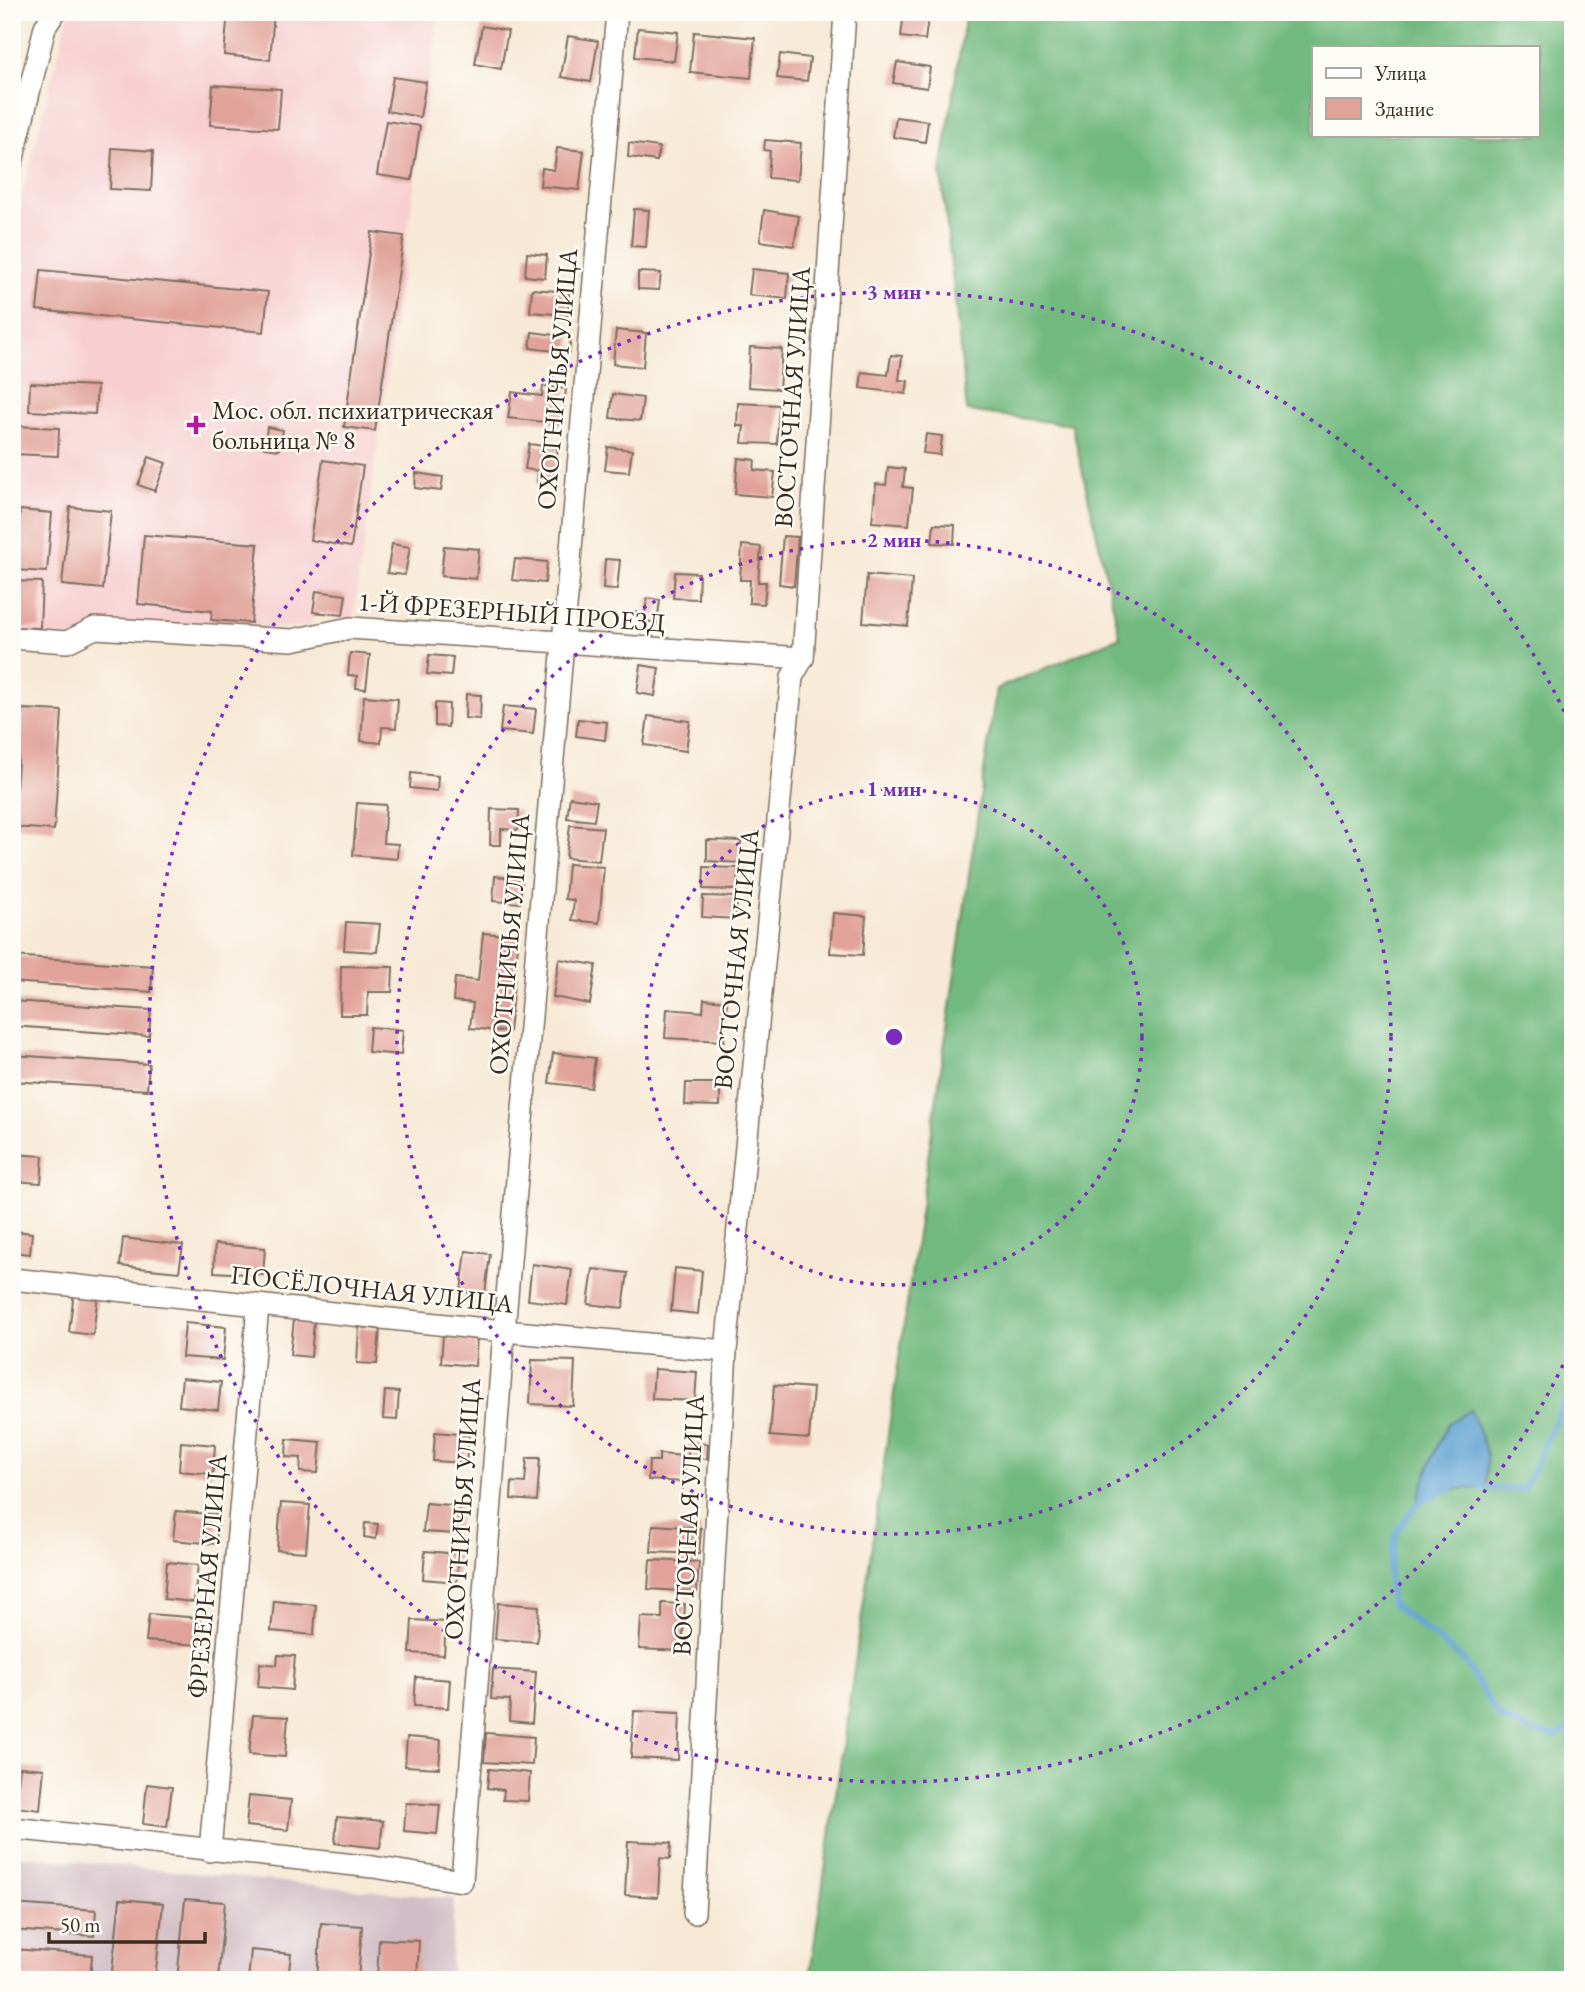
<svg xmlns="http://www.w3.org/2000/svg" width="1585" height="1992" font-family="'EB Garamond',serif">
  <rect width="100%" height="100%" fill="#fdfcf7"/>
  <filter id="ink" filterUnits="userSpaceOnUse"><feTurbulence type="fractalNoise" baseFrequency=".0143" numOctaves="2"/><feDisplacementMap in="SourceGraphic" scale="14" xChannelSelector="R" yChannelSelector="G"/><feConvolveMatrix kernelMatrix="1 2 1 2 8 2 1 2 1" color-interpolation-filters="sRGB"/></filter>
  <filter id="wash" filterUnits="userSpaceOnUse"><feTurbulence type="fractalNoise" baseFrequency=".00686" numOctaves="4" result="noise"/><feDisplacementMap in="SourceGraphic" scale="28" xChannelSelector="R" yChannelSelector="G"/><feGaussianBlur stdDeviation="1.57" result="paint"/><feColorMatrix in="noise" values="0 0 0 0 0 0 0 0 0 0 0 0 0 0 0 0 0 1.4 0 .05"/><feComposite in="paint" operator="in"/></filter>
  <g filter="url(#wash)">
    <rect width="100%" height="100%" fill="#f7e9d5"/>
    <polygon fill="#f7cfd1" points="69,12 439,12 353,619 315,615 309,627 237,630 66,637 12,632 13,230"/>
    <polygon fill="#d2bdc6" points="12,1855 454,1899 450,1980 12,1980"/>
    <path fill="#72b97f" stroke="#56724e" stroke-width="2" fill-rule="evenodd" d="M966,12H1573V1980H809L996,689L1120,637L1072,425L967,411L941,172ZM1314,47H1538V135H1314Z"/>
    <polygon fill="#5da1d2" stroke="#4c6678" stroke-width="2" points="1471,1410 1487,1454 1486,1488 1445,1490 1416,1505 1434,1453 1449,1423"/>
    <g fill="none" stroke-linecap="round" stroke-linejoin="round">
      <g stroke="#5da1d2" stroke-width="6">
        <polyline points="1480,1488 1524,1489 1562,1407 1573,1393"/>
        <polyline points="1452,1490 1445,1490 1416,1505 1397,1531 1389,1571 1391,1603 1464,1660 1499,1717 1532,1731 1555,1736 1573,1728"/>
      </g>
    </g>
    <g id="blocks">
      <g fill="#e1a399">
        <polygon points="228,12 274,12 270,60 224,55"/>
        <polygon points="904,12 929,12 925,40 901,37"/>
        <polygon points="482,26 508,31 501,69 475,64"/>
        <polygon points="638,28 678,32 674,61 635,57"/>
        <polygon points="694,32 755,38 751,78 690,72"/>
        <polygon points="568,36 598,41 591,82 561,77"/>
        <polygon points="780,54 810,58 807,81 777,78"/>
        <polygon points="897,62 930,67 927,88 893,83"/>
        <polygon points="393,77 426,82 420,117 387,111"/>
        <polygon points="213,85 281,89 278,129 210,125"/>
        <polygon points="896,117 928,121 925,142 893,137"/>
        <polygon points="386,121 420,126 412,180 377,175"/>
        <polygon points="765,140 801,143 798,180 768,178 770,151 764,150"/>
        <polygon points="629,143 659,147 657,161 628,157"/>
        <polygon points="112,148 153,151 151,191 110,189"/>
        <polygon points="557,148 584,151 579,190 540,186 542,168 554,170"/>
        <polygon points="634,209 649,210 646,247 631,246"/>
        <polygon points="764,210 799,216 794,246 760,241"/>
        <polygon points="372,232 404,236 375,431 344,427"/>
        <polygon points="527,253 547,255 545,278 525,276"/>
        <polygon points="752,269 789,273 787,299 749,295"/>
        <polygon points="41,270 268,292 264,332 37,310"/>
        <polygon points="638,272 661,273 659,290 638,289"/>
        <polygon points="532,289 569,292 568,315 530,312"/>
        <polygon points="616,330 646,333 643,367 613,364"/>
        <polygon points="532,332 571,337 569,353 530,348"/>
        <polygon points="750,347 782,349 779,389 748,387"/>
        <polygon points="891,355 902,356 899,380 908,381 906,394 860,388 862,372 888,375"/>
        <polygon points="30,383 97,386 95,414 29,411"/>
        <polygon points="543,386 566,389 562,424 508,418 512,392 542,396"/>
        <polygon points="613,394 643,398 640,421 610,418"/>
        <polygon points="738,403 779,405 777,444 742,443 744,426 737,426"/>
        <polygon points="15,426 59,428 58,456 14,454"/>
        <polygon points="267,427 283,430 279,450 264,448"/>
        <polygon points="926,434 942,436 940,455 923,453"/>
        <polygon points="529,444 558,448 552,485 537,483 539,471 525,469"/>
        <polygon points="608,447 632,450 629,472 605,470"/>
        <polygon points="149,457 166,463 155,491 138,485"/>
        <polygon points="738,458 755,460 754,470 775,472 772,497 735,494"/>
        <polygon points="323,460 363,466 351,547 310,540"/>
        <polygon points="888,467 905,469 903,487 913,488 909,525 872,522 876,484 886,485"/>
        <polygon points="416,473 443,477 441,491 415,488"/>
        <polygon points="70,507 111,511 103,589 62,585"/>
        <polygon points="20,510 52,513 47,572 15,570"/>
        <polygon points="934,524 955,525 954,544 932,543"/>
        <polygon points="144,535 258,544 251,623 211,620 212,611 138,604"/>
        <polygon points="783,536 798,537 794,586 779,584"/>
        <polygon points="392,544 410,547 405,575 387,573"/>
        <polygon points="742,545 761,547 758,582 766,582 764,604 749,603 750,580 740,580"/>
        <polygon points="444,546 479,549 476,579 441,576"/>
        <polygon points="515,559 547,562 545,583 512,580"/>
        <polygon points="605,559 620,560 617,590 603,589"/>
        <polygon points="675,572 699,573 698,599 673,598"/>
        <polygon points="867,575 912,579 908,626 863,622"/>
        <polygon points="12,581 42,582 40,628 12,627"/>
        <polygon points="316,591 346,595 343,615 313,612"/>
        <polygon points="647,598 660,600 657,623 644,621"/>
        <polygon points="350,653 370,655 366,689 356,688 357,676 348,675"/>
        <polygon points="429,655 453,657 451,676 427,674"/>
        <polygon points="641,665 659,668 655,696 637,693"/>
        <polygon points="466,694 481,695 480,719 465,718"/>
        <polygon points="364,696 398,699 396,728 382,727 381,743 361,741"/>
        <polygon points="435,703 449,704 448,727 435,726"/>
        <polygon points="503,706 536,709 533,734 500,731"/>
        <polygon points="22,709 62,711 54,830 13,827"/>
        <polygon points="648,716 690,721 686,751 644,745"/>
        <polygon points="578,719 607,722 605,740 576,736"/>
        <polygon points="411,773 438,776 437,791 410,788"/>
        <polygon points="570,797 597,801 594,821 567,818"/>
        <polygon points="357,803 386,805 383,843 398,844 397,859 353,855"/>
        <polygon points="491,809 519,810 518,830 501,829 501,845 490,845"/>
        <polygon points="570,825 603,828 599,861 566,858"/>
        <polygon points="707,840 741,841 740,863 707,861"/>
        <polygon points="568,864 604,867 599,923 572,920 574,900 565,899"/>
        <polygon points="704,867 738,868 737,890 703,889"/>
        <polygon points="495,876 522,879 520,903 493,901"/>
        <polygon points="703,896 737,897 736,919 702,917"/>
        <polygon points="833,913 866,916 863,955 830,953"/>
        <polygon points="346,922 380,924 377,952 344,950"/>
        <polygon points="483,933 519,936 509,1032 470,1028 473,1003 453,1001 455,978 478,981"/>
        <polygon points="12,956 153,966 151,992 12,982"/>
        <polygon points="559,959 596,965 590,1004 553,997"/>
        <polygon points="341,966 393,967 392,992 368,992 367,1015 340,1015"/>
        <polygon points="704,999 727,1001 724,1041 665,1038 667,1009 703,1012"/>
        <polygon points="12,1001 151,1010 149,1036 12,1026"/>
        <polygon points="370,1027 403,1030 401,1055 368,1052"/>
        <polygon points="553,1053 595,1058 591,1088 549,1083"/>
        <polygon points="12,1055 149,1064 147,1090 12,1081"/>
        <polygon points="686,1083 720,1083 720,1106 685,1105"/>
        <polygon points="12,1154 43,1156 41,1183 12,1181"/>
        <polygon points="12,1213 17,1214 15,1231 32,1233 30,1254 12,1252"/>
        <polygon points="123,1238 183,1245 179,1272 120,1266"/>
        <polygon points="215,1244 265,1248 263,1275 214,1272"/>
        <polygon points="466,1251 490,1254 485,1294 461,1291"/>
        <polygon points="532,1264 572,1270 567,1305 528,1300"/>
        <polygon points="675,1268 702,1271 698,1314 671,1311"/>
        <polygon points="593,1269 628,1273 623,1308 588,1304"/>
        <polygon points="74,1292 98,1295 93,1335 69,1332"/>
        <polygon points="294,1319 314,1321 311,1357 290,1355"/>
        <polygon points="185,1323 226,1327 223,1360 182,1357"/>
        <polygon points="359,1327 380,1329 377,1364 357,1363"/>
        <polygon points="443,1335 477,1337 475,1366 441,1363"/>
        <polygon points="532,1360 575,1361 573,1406 530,1404"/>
        <polygon points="654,1369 697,1372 695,1401 652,1399"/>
        <polygon points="182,1378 221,1382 218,1410 179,1406"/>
        <polygon points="774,1385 813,1388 809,1439 770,1436"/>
        <polygon points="385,1391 399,1392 397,1420 383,1419"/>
        <polygon points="435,1432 469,1435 466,1463 433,1461"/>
        <polygon points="287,1439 321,1442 318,1473 300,1472 301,1458 286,1457"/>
        <polygon points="181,1442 215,1445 213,1474 179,1471"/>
        <polygon points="688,1443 708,1444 707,1459 688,1458"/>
        <polygon points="659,1454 685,1456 684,1482 648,1480 649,1461 659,1461"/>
        <polygon points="527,1458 540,1458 537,1501 511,1499 512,1482 525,1483"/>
        <polygon points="281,1503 310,1505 306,1552 277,1550"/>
        <polygon points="426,1503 460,1506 458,1534 423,1532"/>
        <polygon points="176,1511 218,1515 216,1544 173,1540"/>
        <polygon points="365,1523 378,1524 376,1539 364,1537"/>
        <polygon points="653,1525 701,1528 699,1554 651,1552"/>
        <polygon points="425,1551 459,1554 457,1582 423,1579"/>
        <polygon points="650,1560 699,1562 697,1592 648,1589"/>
        <polygon points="167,1562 198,1565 194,1602 164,1599"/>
        <polygon points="274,1601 316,1605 314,1635 271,1631"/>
        <polygon points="498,1603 539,1606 537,1642 495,1639"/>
        <polygon points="662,1603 685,1604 682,1651 639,1649 641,1617 662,1618"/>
        <polygon points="149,1614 200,1618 198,1645 146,1641"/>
        <polygon points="412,1620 446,1622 444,1655 410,1653"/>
        <polygon points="278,1655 295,1656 292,1690 258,1687 260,1663 277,1665"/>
        <polygon points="493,1669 536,1672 532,1723 509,1721 510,1700 491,1699"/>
        <polygon points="416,1677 450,1680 448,1708 414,1706"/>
        <polygon points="634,1711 680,1713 678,1760 631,1758"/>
        <polygon points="253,1715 288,1717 285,1757 249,1754"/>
        <polygon points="486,1733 534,1737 532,1765 484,1762"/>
        <polygon points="407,1737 441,1740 439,1768 405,1766"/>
        <polygon points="20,1767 44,1769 40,1810 15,1807"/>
        <polygon points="489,1769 530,1773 528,1801 503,1800 504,1790 487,1788"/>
        <polygon points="147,1784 172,1787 167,1827 143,1824"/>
        <polygon points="249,1796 291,1800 288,1830 246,1826"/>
        <polygon points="406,1803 440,1805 437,1834 404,1831"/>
        <polygon points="337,1817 383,1821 380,1848 335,1843"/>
        <polygon points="628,1841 671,1843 670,1859 660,1858 658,1897 625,1895"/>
        <polygon points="120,1899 163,1903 155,1980 111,1980"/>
        <polygon points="185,1899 225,1902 218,1980 177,1980"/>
        <polygon points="12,1904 96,1910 94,1936 12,1930"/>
        <polygon points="321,1923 362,1926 358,1980 317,1980"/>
        <polygon points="379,1939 419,1941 417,1980 377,1980"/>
        <polygon points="12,1949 92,1955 90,1980 12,1975"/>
        <polygon points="251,1950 291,1954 288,1980 248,1980"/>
      </g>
    </g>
  </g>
  <g filter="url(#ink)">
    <use href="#blocks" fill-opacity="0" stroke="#7d6d5e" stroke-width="2"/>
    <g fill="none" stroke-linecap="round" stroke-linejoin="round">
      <defs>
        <g id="minor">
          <polyline points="12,162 45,27 55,12"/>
          <polyline points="12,638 67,642 95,628 292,640 350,628 803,658"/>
          <polyline points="12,1279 504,1331 726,1351"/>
          <polyline points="12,1828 373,1867 462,1881 504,1331 617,12"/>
          <polyline points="210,1851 258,1306"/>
          <polyline points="694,1913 726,1351 792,677 803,658 845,12"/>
        </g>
      </defs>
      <use href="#minor" stroke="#7d6d5e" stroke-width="24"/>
      <use href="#minor" stroke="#fff" stroke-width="21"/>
      <polyline stroke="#3b2a1e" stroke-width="5" stroke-dasharray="10 5" stroke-linecap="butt" points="12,24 18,12"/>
    </g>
  </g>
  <g fill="none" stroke="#7b2cbf" stroke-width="3.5" stroke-dasharray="3.5 7">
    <circle cx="894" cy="1037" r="248"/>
    <circle cx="894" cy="1037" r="497"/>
    <path d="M1572 1346A745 745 0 1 1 1572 728"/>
  </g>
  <path fill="#b5179e" stroke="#fdfcf7" stroke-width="2.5" d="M192.5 414.5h7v7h7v7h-7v7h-7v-7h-7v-7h7z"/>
  <g text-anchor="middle" stroke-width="5" stroke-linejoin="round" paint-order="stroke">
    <g font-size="26" fill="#3b2a1e" stroke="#fdfcf7">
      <text transform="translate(557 379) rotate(-85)" y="9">ОХОТНИЧЬЯ УЛИЦА</text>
      <text transform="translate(792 397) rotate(-86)" y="9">ВОСТОЧНАЯ УЛИЦА</text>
      <text transform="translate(512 612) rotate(4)" y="9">1-Й ФРЕЗЕРНЫЙ ПРОЕЗД</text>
      <text transform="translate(509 944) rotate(-85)" y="9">ОХОТНИЧЬЯ УЛИЦА</text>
      <text transform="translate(736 959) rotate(-84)" y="9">ВОСТОЧНАЯ УЛИЦА</text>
      <text transform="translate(372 1289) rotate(6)" y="9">ПОСЁЛОЧНАЯ УЛИЦА</text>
      <text transform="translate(462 1509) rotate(-86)" y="9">ОХОТНИЧЬЯ УЛИЦА</text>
      <text transform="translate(688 1525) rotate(-87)" y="9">ВОСТОЧНАЯ УЛИЦА</text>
      <text transform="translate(207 1576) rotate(-85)" y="9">ФРЕЗЕРНАЯ УЛИЦА</text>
    </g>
    <g font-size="26" fill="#3b2a1e" stroke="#fdfcf7" text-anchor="start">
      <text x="212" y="419">Мос. обл. психиатрическая<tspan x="212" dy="30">больница № 8</tspan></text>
    </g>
  </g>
  <circle cx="894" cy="1037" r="10" fill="#7b2cbf" stroke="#fdfcf7" stroke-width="3.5"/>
  <g font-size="21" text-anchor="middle" font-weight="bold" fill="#7b2cbf" stroke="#fdfcf7" stroke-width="5" stroke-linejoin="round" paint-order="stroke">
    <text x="894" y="299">3 мин</text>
    <text x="894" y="547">2 мин</text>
    <text x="894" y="796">1 мин</text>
  </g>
  <rect width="1585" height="1992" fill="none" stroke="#fdfcf7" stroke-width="42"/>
  <rect x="1312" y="46" width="228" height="91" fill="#fdfcf7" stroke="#afa8a0" stroke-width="2"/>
  <rect x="1326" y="68" width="35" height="10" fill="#ffffff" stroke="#afa8a0" stroke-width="2"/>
  <text x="1375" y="80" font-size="21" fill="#3b2a1e">Улица</text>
  <rect x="1326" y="98" width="35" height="21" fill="#e1a399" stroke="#afa8a0" stroke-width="2"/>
  <text x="1375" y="116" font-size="21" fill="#3b2a1e">Здание</text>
  <path d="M49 1932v10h156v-10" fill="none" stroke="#3b2a1e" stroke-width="3.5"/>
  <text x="60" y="1932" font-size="21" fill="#3b2a1e" stroke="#fdfcf7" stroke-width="5" paint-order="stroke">50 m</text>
</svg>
